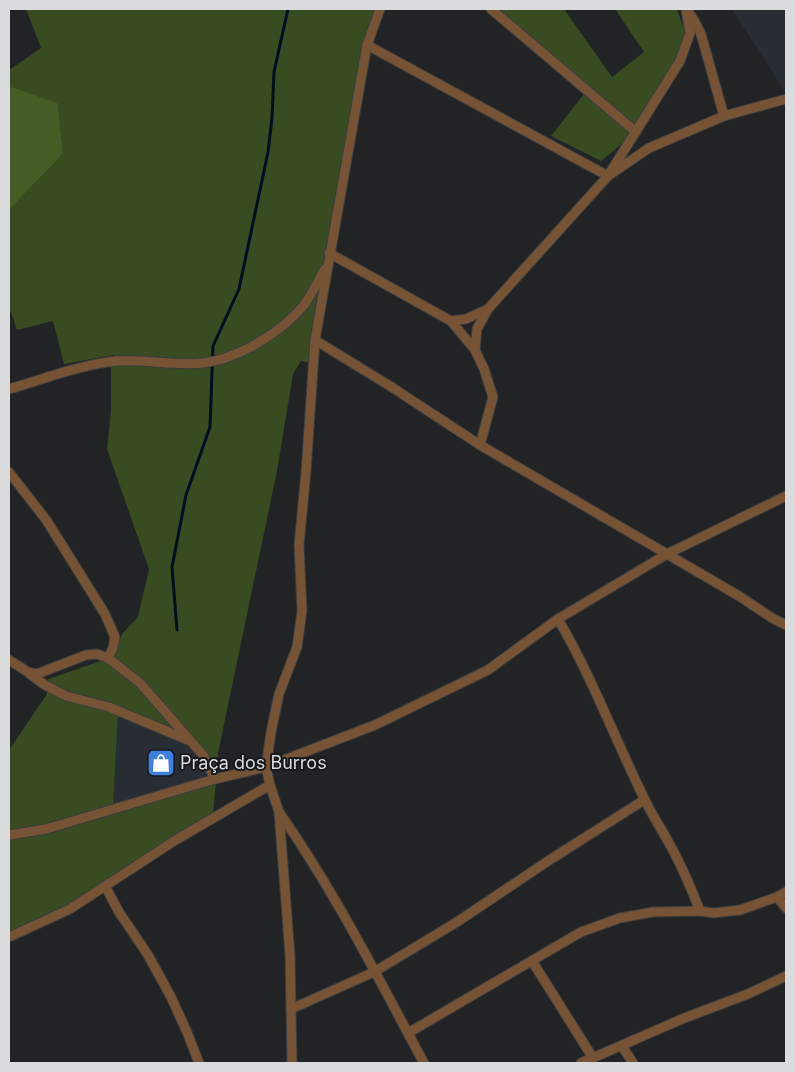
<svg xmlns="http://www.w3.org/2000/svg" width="795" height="1072" font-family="Inter,sans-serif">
  <rect width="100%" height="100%" fill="#222325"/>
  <g fill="#282c33">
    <polygon points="732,9 786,9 786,92 785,92"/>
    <polygon points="117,710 189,740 215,779 113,809"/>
  </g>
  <g fill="#394b20" fill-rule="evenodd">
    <path d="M26,9H380L367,45L313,364L301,361L293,374L277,471L218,753L213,818L105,886L9,937V750L47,694L46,680L109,658L123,633L138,617L149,569L107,449L111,411V368L114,355L64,364L53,321L17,330L11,312L9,313V210L63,154L58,103L9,86V70L41,48ZM118,711L189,740L215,779L113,809Z"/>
    <polygon points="491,9 564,9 612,77 644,52 615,9 677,9 685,32 680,50 636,132 601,161 551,136 587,90"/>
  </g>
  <polygon fill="#455c24" points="9,86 58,103 63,154 9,210"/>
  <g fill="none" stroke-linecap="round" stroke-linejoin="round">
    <polyline stroke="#000e21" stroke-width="3" points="177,630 172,567 186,495 210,427 213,346 239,289 268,152 272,118 274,72 288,9"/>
    <defs>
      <g id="minor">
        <polyline points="491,9 636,132"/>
        <polyline points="688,11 695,22 701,34 724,116"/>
        <polyline points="367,45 608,176 680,61 690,33 686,9"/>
        <polyline points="329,253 451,321 466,319 488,309"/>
        <polyline points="451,321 475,350 484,369 493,397 480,445"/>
        <polyline points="315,340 390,386 480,445 739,596 772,618 786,625"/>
        <polyline points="475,350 477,329 488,309 608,176 649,148 724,116 786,99"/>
        <path d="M9,389C41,380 83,364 116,361C145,359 174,366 203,363C238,359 282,332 304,305C312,294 318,281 325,269"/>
        <polyline points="9,472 47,521 105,614 115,637 113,648 108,658"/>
        <path d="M558,619C592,677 615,739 644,798C651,814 662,829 670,845C682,866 691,888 700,911"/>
        <polyline points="9,660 28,672 37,674 86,655 97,654 108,658 140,683 203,755 215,779"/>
        <polyline points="30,674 45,685 66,696 109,707 188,740"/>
        <path d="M279,812C335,892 378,978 424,1063"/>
        <polyline points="9,835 46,829 215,779 266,767 375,725 488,670 558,619 667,554 786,496"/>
        <polyline points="105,886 119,912 148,955 171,997 187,1032 199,1063"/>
        <polyline points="777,897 786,908"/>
        <polyline points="9,937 70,909 174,841 270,785"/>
        <polyline points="532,961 593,1058"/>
        <polyline points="291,1009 374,972 457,922 548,861 644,800"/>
        <polyline points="408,1033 581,932 620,918 653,912 700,911 714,913 740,910 777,897 786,892"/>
        <polyline points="622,1046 633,1063"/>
        <polyline points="292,1063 290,955 279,812 270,785 266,767 271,732 279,694 297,647 302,611 299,545 306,472 315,340 367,45 380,9"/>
        <polyline points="581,1063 682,1019 748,994 786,976"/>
      </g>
    </defs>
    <use href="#minor" stroke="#3c3d3f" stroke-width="11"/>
    <use href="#minor" stroke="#765334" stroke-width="9"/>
  </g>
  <defs>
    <symbol id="shop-square" viewBox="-11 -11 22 22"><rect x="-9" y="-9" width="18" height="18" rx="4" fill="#3f7fe0" stroke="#18191c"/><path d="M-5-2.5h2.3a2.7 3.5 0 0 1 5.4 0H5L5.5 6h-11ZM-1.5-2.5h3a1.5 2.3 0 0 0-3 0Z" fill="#fff"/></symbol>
  </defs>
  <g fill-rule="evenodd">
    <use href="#shop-square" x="145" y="747" width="32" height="32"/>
  </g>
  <g text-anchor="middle" stroke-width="4" stroke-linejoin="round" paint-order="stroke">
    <g font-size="18" fill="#dadbdc" stroke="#18191c" text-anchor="start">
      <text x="180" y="769">Praça dos Burros</text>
    </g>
  </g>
  <rect width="795" height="1072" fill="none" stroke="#dadbdc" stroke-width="20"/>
</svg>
